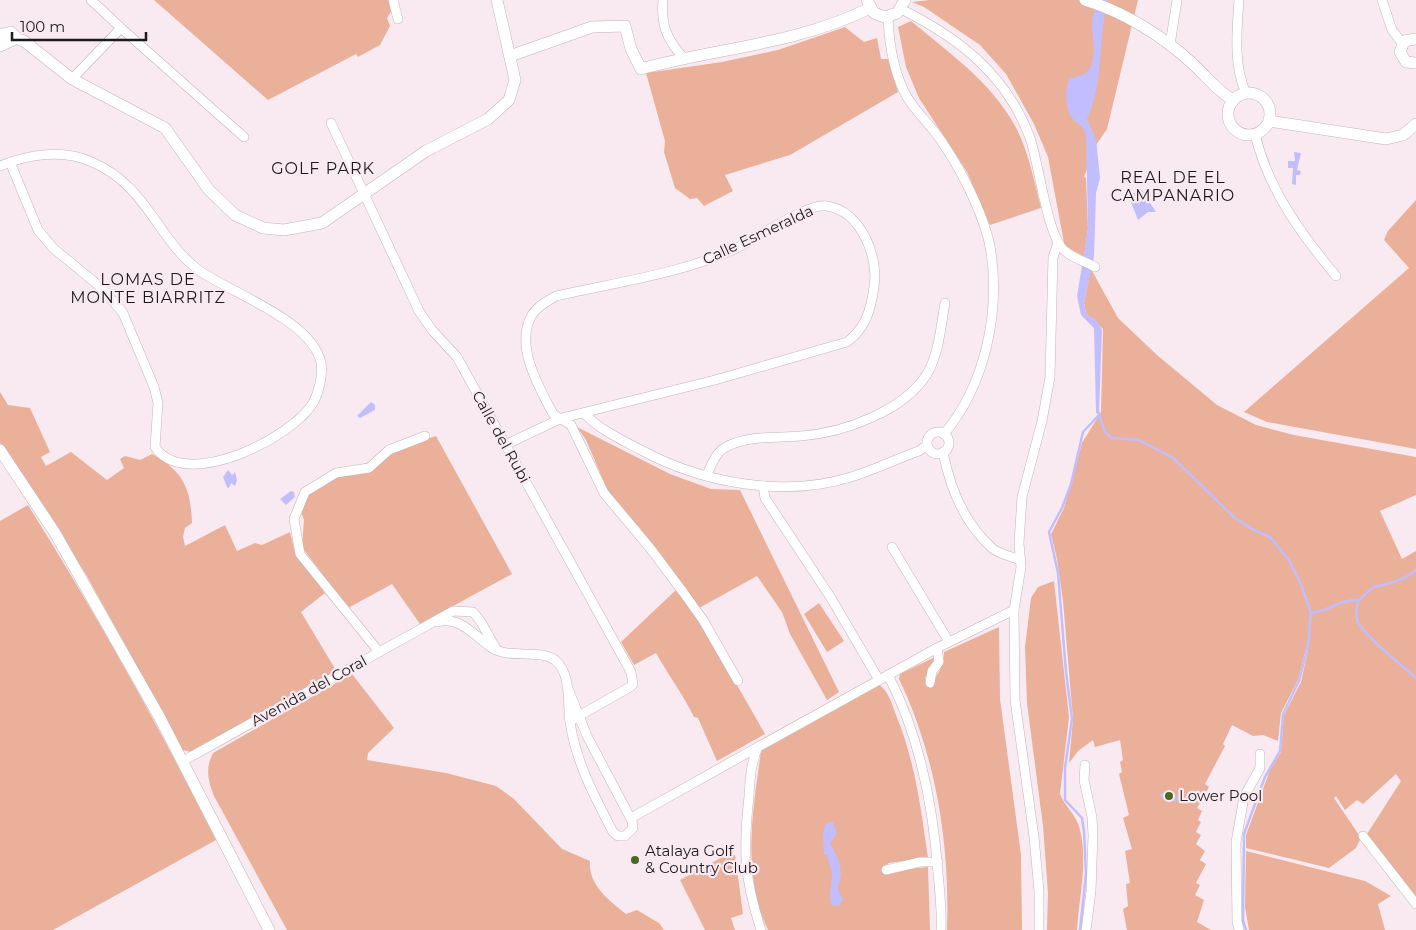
<svg xmlns="http://www.w3.org/2000/svg" width="1416" height="930" font-family="Montserrat,sans-serif">
  <rect width="100%" height="100%" fill="#f9eaf2"/>
  <g fill="#eab099">
    <polygon points="154,0 389,0 392,10 387,18 390,26 380,45 358,57 356,54 268,100"/>
    <polygon points="930,0 1138,0 1107,129 1096,145 1084,177 1086,178 1088,229 1084,256 1065,248 1048,157 1034,124 1006,74 980,45 924,7 912,2"/>
    <path d="M911,21C948,52 990,81 1014,124C1028,149 1034,180 1041,208L990,225L967,172L919,98L906,67L898,27Z"/>
    <polygon points="845,27 864,42 877,38 881,59 888,59 898,92 790,155 725,175 733,191 704,206 697,198 690,199 675,188 664,152 665,141 646,73 722,62 778,50"/>
    <polygon points="1416,200 1416,449 1267,422 1244,412 1409,268 1384,240 1388,231"/>
    <polygon points="1091,269 1118,318 1157,355 1217,405 1256,425 1294,435 1416,457 1416,495 1380,511 1402,559 1416,551 1416,896 1367,834 1401,781 1396,774 1363,804 1357,800 1345,810 1336,796 1334,798 1361,838 1356,848 1329,868 1246,848 1246,835 1270,770 1281,752 1284,715 1301,682 1308,650 1306,649 1298,680 1281,713 1278,741 1263,735 1253,736 1232,725 1223,744 1225,746 1205,784 1209,787 1197,808 1202,811 1198,820 1201,822 1196,832 1201,835 1196,844 1205,851 1200,860 1206,864 1196,883 1200,885 1195,895 1204,900 1197,922 1211,930 1127,930 1123,909 1128,906 1126,884 1130,883 1125,851 1132,849 1123,818 1129,815 1119,774 1122,772 1120,762 1123,760 1120,740 1095,747 1093,740 1078,751 1069,763 1073,719 1063,601 1057,559 1051,534 1064,508 1082,443 1101,412 1103,329 1086,313 1084,303"/>
    <path d="M0,392L8,405L30,408L50,452L41,457L46,466L71,452L107,480L124,468L120,459L125,456L140,460L152,454C183,471 191,488 192,523L185,528L183,537L185,546L225,525L237,551L255,543L262,545L290,532L295,553L325,593L301,612L337,672L191,752L183,750L87,576L0,443Z"/>
    <polygon points="577,427 670,474 711,489 740,490 839,692 827,700 790,634 782,612 757,576 699,608 640,528 610,496 586,440"/>
    <polygon points="436,436 512,574 420,624 392,584 348,608 302,547 304,520 301,512 305,500 314,488 396,449"/>
    <path d="M28,505C96,614 159,726 216,840L53,930H0V521Z"/>
    <path d="M1054,581L1069,717L1060,794C1065,807 1077,815 1080,830C1088,862 1079,898 1077,930H1047L1048,893L1043,826L1027,703L1025,647L1031,598L1038,587Z"/>
    <path d="M677,589L705,629L765,734L717,761L698,718L694,717C683,694 668,675 656,653L634,665L621,642Z"/>
    <polygon points="819,603 844,641 827,652 804,614"/>
    <path d="M999,627L1000,699L1021,855L1022,930H947C950,844 936,756 899,679L900,674L935,657L925,678L927,684C938,679 944,664 944,652Z"/>
    <path d="M352,674L394,728L368,753L367,760L446,773L496,786L514,799L562,849L590,861C588,885 609,900 626,914L637,910L659,923L664,930H287L214,796C208,780 205,769 213,753Z"/>
    <path d="M880,685C889,693 892,704 896,715C915,761 921,809 928,858L888,863L884,874L905,869L928,867L930,930H768C741,874 753,810 761,751Z"/>
    <polygon points="1246,851 1365,881 1391,896 1378,904 1385,930 1249,930 1245,907"/>
    <polygon points="728,854 735,855 743,914 731,918 735,930 705,930 680,880"/>
  </g>
  <g fill="#c2befd">
    <path d="M1098,0H1108C1097,39 1105,82 1087,119L1096,139L1100,178L1096,193L1094,257L1084,303L1086,313L1098,322L1102,330L1099,414L1096,413L1094,328L1081,315L1077,296L1088,229L1086,135C1080,121 1078,126 1072,118C1065,109 1065,89 1069,79C1074,77 1082,76 1087,72C1098,59 1092,38 1092,23C1092,15 1096,7 1098,0Z"/>
    <polygon points="1294,152 1301,153 1297,170 1301,171 1300,175 1296,175 1296,185 1292,184 1293,168 1288,168 1288,161 1295,161"/>
    <polygon points="1142,190 1156,212 1148,212 1138,220 1129,197 1131,194"/>
    <polygon points="371,402 375,405 375,410 360,418 357,416"/>
    <polygon points="228,470 232,475 235,472 237,480 235,486 231,483 229,488 227,487 223,477"/>
    <polygon points="291,491 294,492 295,497 286,505 280,499"/>
    <polygon points="1165,792 1175,793 1178,798 1175,802 1163,800 1160,794"/>
    <path d="M833,822L837,834L830,843L839,861L841,874L838,890L843,899L839,906H832C828,896 832,884 832,875C832,867 828,862 827,855H824L823,832L826,823Z"/>
  </g>
  <g fill="none" stroke-linecap="round" stroke-linejoin="round">
    <g stroke="#c2befd" stroke-width="2.5">
      <polyline points="1098,411 1104,430 1111,438 1139,440 1173,458 1235,518 1252,529 1270,537 1289,560 1302,587 1311,613 1308,646 1299,681 1283,714 1280,751 1265,777 1244,834 1243,921 1246,930"/>
      <path d="M1359,600C1356,607 1355,612 1357,619C1361,634 1403,666 1416,678"/>
      <path d="M1311,613C1328,612 1339,599 1359,600C1363,597 1370,589 1374,587C1387,584 1406,580 1416,570"/>
      <polyline points="1080,930 1086,874 1084,832 1082,818 1065,800 1065,768 1072,719 1066,672 1058,573 1049,532 1062,508 1071,484 1083,432 1098,416"/>
    </g>
    <defs>
      <g id="street">
        <polyline points="91,0 121,28"/>
        <polyline points="393,0 398,19"/>
        <path d="M663,0C661,24 666,39 683,57"/>
        <path d="M1239,0C1237,29 1233,66 1246,93"/>
        <polyline points="1382,0 1392,30 1402,43"/>
        <path d="M901,9C959,38 1007,75 1030,138C1039,163 1047,237 1065,251C1073,258 1086,262 1095,267"/>
        <path d="M888,17C889,42 894,74 907,97C917,114 934,128 944,145C963,173 986,219 991,252C1000,314 985,385 944,434"/>
        <polyline points="1170,45 1177,0"/>
        <polyline points="72,79 121,28 244,137"/>
        <polyline points="331,123 419,311 432,330 457,357 631,672 633,684 630,687 570,721"/>
        <path d="M1255,134C1268,189 1301,234 1336,276"/>
        <path d="M0,166C29,154 63,149 92,162C148,186 157,240 200,271C233,294 313,321 321,363C323,375 319,392 313,403C292,438 185,492 155,447L158,403L154,387L123,313L103,289L53,248L38,230L10,162"/>
        <path d="M584,413C598,429 622,440 641,450C702,483 784,498 851,477C874,470 896,459 919,451L927,445"/>
        <circle cx="938" cy="443" r="11"/>
        <path d="M505,445L562,418L715,380L847,342C866,328 871,309 874,287C879,257 861,211 827,206C807,203 759,237 739,247C682,274 617,282 556,296C548,301 537,306 532,315C514,345 539,387 553,414L571,425L604,493L650,548L683,592L703,620L738,681"/>
        <path d="M943,452C950,488 964,523 992,548C999,554 1012,557 1021,560"/>
        <path d="M707,475C711,465 716,452 726,447C748,435 777,438 801,436C843,433 904,411 927,374C939,354 941,325 945,303"/>
        <polyline points="763,486 765,498 831,598 879,680"/>
        <polyline points="892,547 949,642"/>
        <path d="M437,622C460,615 474,636 492,648C509,659 541,649 555,660C572,674 567,703 570,722C576,762 594,796 613,832L618,836H625L633,828L632,821L587,736L567,686"/>
        <polyline points="379,652 300,554 294,519 305,492 336,473 369,468 389,450 425,436"/>
        <path d="M888,675C920,736 933,804 938,873C940,892 942,911 941,930"/>
        <polyline points="930,683 932,671 939,662 937,648"/>
        <polyline points="183,761 453,611 473,612 481,622 496,649"/>
        <polyline points="1085,765 1084,780 1092,817 1093,835 1091,891 1086,930"/>
        <polyline points="631,818 758,747"/>
        <polyline points="1363,836 1416,904"/>
        <polyline points="886,870 920,862 938,862"/>
        <path d="M761,930C744,878 743,850 749,796C750,779 751,762 758,747L937,648L1014,610"/>
        <polyline points="1039,930 1039,891 1034,837 1015,700 1014,610 1021,567 1019,543 1022,497 1042,421 1050,377 1053,257 1058,243"/>
        <polyline points="1239,930 1237,921 1236,842 1244,797 1260,768 1260,754"/>
      </g>
      <g id="secondary">
        <polyline points="867,0 874,13 885,17 897,13 905,0"/>
        <path d="M1085,0C1124,12 1163,36 1193,64C1207,77 1217,91 1233,100"/>
        <polyline points="0,35 11,32 15,36 13,40 0,46"/>
        <polyline points="15,38 24,41 72,79 165,128 209,190 235,215 263,228 284,230 322,223 426,151 488,119 509,100 515,80 497,0"/>
        <polyline points="1416,39 1404,41 1400,52 1406,62 1416,63"/>
        <path d="M510,56L592,27L625,26L631,49L641,69C717,48 798,44 870,8"/>
        <circle cx="1249" cy="114" r="21"/>
        <polyline points="1269,121 1386,139 1403,135 1416,124"/>
        <polyline points="0,450 55,533 160,718 269,930"/>
      </g>
    </defs>
    <use href="#street" stroke="#c2b4bb" stroke-width="10"/>
    <use href="#secondary" stroke="#c2b4bb" stroke-width="12"/>
    <use href="#street" stroke="#fff" stroke-width="9"/>
    <use href="#secondary" stroke="#fff" stroke-width="11"/>
  </g>
  <g fill="#4a691f" stroke="#f9eaf2" stroke-width="2">
    <circle cx="1169" cy="796" r="5"/>
    <circle cx="635" cy="860" r="5"/>
  </g>
  <g text-anchor="middle" stroke-width="4.5" stroke-linejoin="round" paint-order="stroke">
    <g font-size="15" fill="#1e191c" stroke="#f9eaf2">
      <text transform="translate(758 235) rotate(-25)" y="5">Calle Esmeralda</text>
      <text transform="translate(501 437) rotate(61)" y="5">Calle del Rubi</text>
      <text transform="translate(309 691) rotate(-29)" y="5">Avenida del Coral</text>
    </g>
    <g font-size="15" fill="#1e191c" stroke="#f9eaf2" text-anchor="start">
      <text x="1179" y="801">Lower Pool</text>
      <text x="645" y="856">Atalaya Golf<tspan x="645" dy="17">&amp; Country Club</tspan></text>
    </g>
    <g font-size="16" letter-spacing="1" fill="#1e191c" stroke="#f9eaf2">
      <text x="323" y="174">GOLF PARK</text>
      <text x="1173" y="183">REAL DE EL<tspan x="1173" dy="18">CAMPANARIO</tspan></text>
      <text x="148" y="285">LOMAS DE<tspan x="148" dy="18">MONTE BIARRITZ</tspan></text>
    </g>
  </g>
  <path d="M12 32v8h134v-8" fill="none" stroke="#1e191c" stroke-width="2.5"/>
  <text x="20" y="32" font-size="15" fill="#1e191c" stroke="#f9eaf2" stroke-width="4" paint-order="stroke">100 m</text>
</svg>
